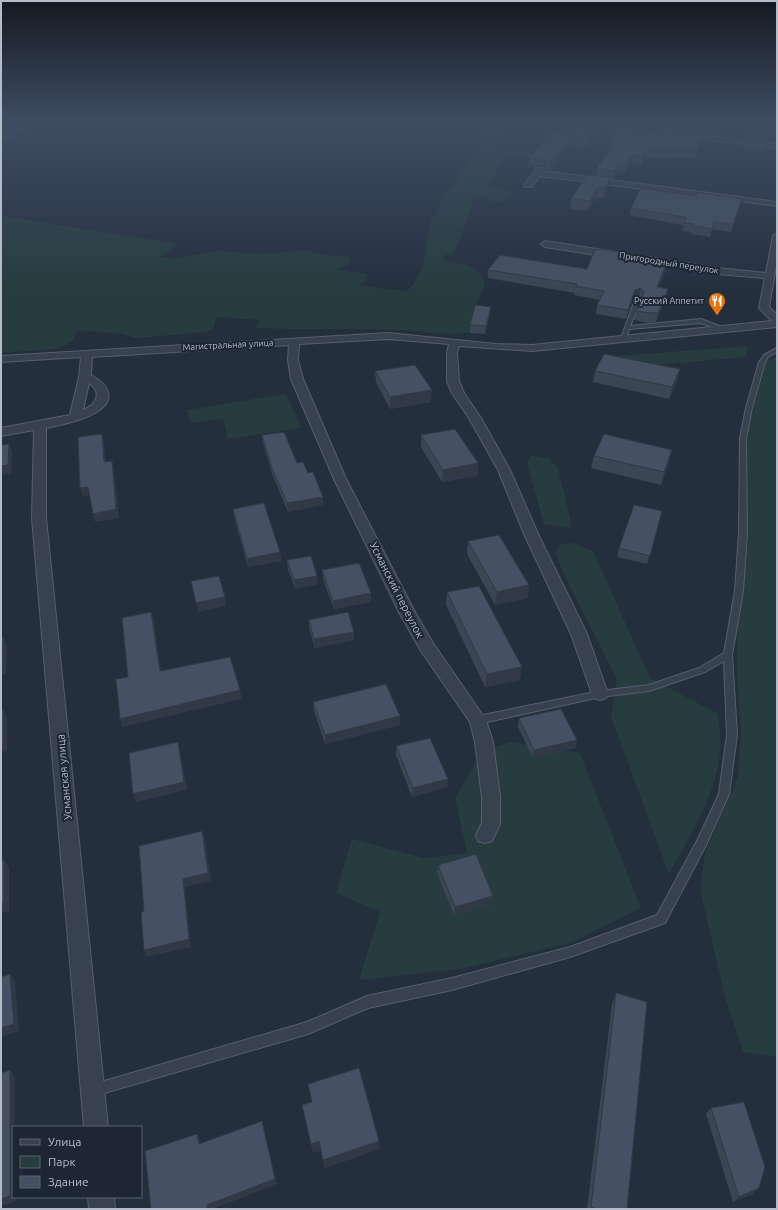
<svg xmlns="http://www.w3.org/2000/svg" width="778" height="1210" font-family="Ubuntu,sans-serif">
  <rect width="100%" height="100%" fill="#242f3e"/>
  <g fill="#263c3f">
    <polygon points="1,122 26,122 1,135"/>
    <path d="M489,122H535C520,130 509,114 496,140L499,151L528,152L535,156L531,158L512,157L501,161L488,186L511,191L505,202H494L483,195L473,200L461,237L453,253L445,255L443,260C463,265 477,261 485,284L474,311L470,332C446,337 424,331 400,330C352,328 304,330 256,328L260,320L216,317L213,329L206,332L137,338L122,334L77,330L72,342L56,349L1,353V216L179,244L159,257L174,259L219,251L263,254L305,250L324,255L351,257L349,263L337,270L368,274L367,280L359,285L406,291L414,284L424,262L430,223L445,192L452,188L485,134Z"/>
    <polygon points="748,346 746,357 631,367 604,357"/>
    <polygon points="777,357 777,1057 743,1052 725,997 700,889 705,853 738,777 741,734 737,677 737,644 746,438 766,361"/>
    <polygon points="286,394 301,428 228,439 223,418 192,423 186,410"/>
    <polygon points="531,455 548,458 558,468 572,526 570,528 544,524 527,463"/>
    <path d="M574,543L593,551L650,678L717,713C732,771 696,825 669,874L611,717L617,679L565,577L555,552L562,544Z"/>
    <polygon points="511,742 580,753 641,908 573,942 465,968 359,980 380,912 336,893 352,839 423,858 467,853 455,797 484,751"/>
  </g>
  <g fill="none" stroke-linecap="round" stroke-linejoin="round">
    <defs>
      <g id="service">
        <polygon points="638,298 641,300 630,326 701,319 727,329 724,331 701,323 629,329 626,339 622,339 621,338 635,300"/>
        <polygon points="777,348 777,352 768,357 765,362 752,408 746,438 747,533 743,591 732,655 737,735 729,794 706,845 665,923 570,957 452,990 368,1008 308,1034 94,1096 90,1094 88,1090 90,1086 94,1084 307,1022 367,996 452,978 570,947 657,915 698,839 719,794 727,735 724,661 705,672 649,691 600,697 478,724 475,723 473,720 475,717 478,716 600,691 649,685 699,668 724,653 735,591 739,533 740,438 746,408 759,362 764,355"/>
      </g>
      <g id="minor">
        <polygon points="30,122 39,122 1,140 1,135"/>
        <polygon points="567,122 589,122 638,128 641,130 638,132"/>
        <polygon points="682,133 777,144 777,148 680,136 680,134"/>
        <polygon points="535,168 541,168 542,171 777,202 777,206 540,176 531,187 525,187 524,185 534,173"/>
        <path d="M777,233V261L769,307L777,315V327L532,351L459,346L457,353L459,381L464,393L481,418L510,470L539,536L587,634L608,694L606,698L600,700L594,698L592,694L571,634L525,536L498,470L469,418L452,393L447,381V353L449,344L388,339L299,344L298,360L303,379L346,479L416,614L433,643L486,720L493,742L500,797V824L492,841L485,843L478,841L476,835L482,823V797L475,742L470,722L421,651L400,614L334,479L291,379L288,360L289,345L92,357L91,375C98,379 106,384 108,392C115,415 61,425 46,428V518L108,1127H84L32,518L34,430L1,436V428L70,415L79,377L81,357L1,362V356L388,333L496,344L532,345L772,321L759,308L765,278L718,274L545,247L541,244L545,241L718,268L766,273L773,236ZM89,383C103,393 96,405 83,410Z"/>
        <polygon points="88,1197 114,1197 115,1209 89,1209"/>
      </g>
    </defs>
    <use href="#service" stroke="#565f6c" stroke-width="2"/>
    <use href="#minor" stroke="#565f6c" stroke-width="2"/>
    <use href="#service" fill="#38414e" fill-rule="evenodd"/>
    <use href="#minor" fill="#38414e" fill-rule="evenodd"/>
  </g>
  <g fill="#3b4654">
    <polygon points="610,122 631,122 630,125 611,123"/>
    <polygon points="669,122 709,122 707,129 705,134 704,134 702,140 694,158 672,157 671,159 645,157 641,165 631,163 625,172 618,171 613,179 611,179 609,186 603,198 596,197 588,211 570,209 571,199 596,176 597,168 609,151 607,150 608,142 662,133 667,128"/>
    <polygon points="601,128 585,148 569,146 550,170 543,169 541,166 528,167 529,159 570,134"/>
    <polygon points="772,129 768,141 747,139 749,133"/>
    <polygon points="767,145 765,152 743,150 744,147"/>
    <polygon points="740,207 731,232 712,229 710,237 691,234 692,232 682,231 684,226 682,225 629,215 631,208"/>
    <polygon points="626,253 625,258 666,264 665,273 658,288 668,289 666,298 656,322 649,323 634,320 636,311 641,299 639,297 634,299 626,319 596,314 597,305 600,300 574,295 575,293 488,278 488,270 587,269"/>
    <polygon points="490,314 485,334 470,333 470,325"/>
    <polygon points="680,369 677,381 669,399 593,382 595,371"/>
    <polygon points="375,371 431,402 390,409 376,382"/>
    <polygon points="262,435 297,463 323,505 288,512 273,476 263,443"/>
    <polygon points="421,435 478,463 477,476 442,482 421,447"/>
    <polygon points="594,456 669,462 661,485 591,468"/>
    <polygon points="233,509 280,552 281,561 248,567 234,517"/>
    <polygon points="662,511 647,564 617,557 619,548"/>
    <polygon points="468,541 528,598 495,605 467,554"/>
    <polygon points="287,560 318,584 295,589 288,569"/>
    <polygon points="322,570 371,602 334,609 323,579"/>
    <polygon points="447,592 520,680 485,687 446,605"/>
    <polygon points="309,620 354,632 354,640 315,648 309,628"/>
    <polygon points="313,702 400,725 325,744 314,711"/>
    <polygon points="519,718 577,740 575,748 533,758 518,727"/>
    <polygon points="396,746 448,779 447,787 412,797 396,755"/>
    <polygon points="438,865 492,904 454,915 437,873"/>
    <polygon points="616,993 627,1209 587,1209 612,1004"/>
    <polygon points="308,1084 379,1141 379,1149 325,1168 321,1150 313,1153 302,1105 312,1102"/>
    <polygon points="711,1108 753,1194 733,1202 706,1114"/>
  </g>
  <g fill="#303945">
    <polygon points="601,122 602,122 601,128 585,148 586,140"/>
    <polygon points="709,122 707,129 705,134 707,125"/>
    <polygon points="704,133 702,140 694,158 696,150"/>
    <polygon points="570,138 569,146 550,170 551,162"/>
    <polygon points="647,149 645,157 641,165 642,157"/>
    <polygon points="632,155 631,163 625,172 626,164"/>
    <polygon points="619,163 618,171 613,179 615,171"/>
    <polygon points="611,177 609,186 603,198 605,188"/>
    <polygon points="598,187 596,197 588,211 590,201"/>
    <polygon points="742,199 740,207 731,232 733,224"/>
    <polygon points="666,264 665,273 655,296 657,287"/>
    <polygon points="641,288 639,297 634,299 626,319 628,310 635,290"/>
    <polygon points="668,289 666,298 656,322 658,313"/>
    <polygon points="491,307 490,314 485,334 486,326"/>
    <polygon points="680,369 677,381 669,399 672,387"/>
    <polygon points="432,390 431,402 390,409 390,397"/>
    <polygon points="102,434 104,442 106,471 104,462"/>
    <polygon points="9,444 12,452 11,474 1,475 1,466"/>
    <polygon points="672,450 669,462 661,485 664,472"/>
    <polygon points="112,461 114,469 119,518 95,522 93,514"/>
    <polygon points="478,463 477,476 442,482 443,470"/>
    <polygon points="88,487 91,495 83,496 80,488"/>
    <polygon points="323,497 323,505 288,512 287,503"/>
    <polygon points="280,552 281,561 248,567 247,559"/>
    <polygon points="317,576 318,584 295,589 294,580"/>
    <polygon points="529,585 528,598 495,605 497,592"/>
    <polygon points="371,593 371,602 334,609 333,601"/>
    <polygon points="225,597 226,606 198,612 196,603"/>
    <polygon points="151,612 154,620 162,679 160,671"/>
    <polygon points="354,632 354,640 315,648 314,639"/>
    <polygon points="3,638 7,647 6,674 1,675 1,666"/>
    <polygon points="522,667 520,680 485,687 487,674"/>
    <polygon points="240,690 242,699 122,727 120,719"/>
    <polygon points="3,710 7,719 7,751 1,752"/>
    <polygon points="400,716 400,725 325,744 325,735"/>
    <polygon points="577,740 575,748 533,758 534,750"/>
    <polygon points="178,742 180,750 187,790 136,802 133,794"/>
    <polygon points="448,779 447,787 412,797 413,788"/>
    <polygon points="202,831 205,839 211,881 185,887 191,947 147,957 144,950 183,879"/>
    <polygon points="4,860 9,868 9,911 1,913 1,904"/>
    <polygon points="493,896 492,904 454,915 455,907"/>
    <polygon points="10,974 15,981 19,1031 1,1037 1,1028"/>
    <polygon points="10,1070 15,1077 15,1127 13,1127 13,1197 16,1197 16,1201 1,1206"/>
    <polygon points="262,1121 277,1184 213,1209 207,1209 207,1205"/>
    <polygon points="197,1134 200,1140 202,1150 199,1144"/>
    <polygon points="319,1141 321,1150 313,1153 311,1144"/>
    <polygon points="379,1141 379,1149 325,1168 323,1160"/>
    <polygon points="759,1188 753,1194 733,1202 739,1197"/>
  </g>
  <g fill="#455162" stroke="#303945">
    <polygon points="581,122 601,122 586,140 570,138 551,162 544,161 542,158 529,159 551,132 570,134"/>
    <polygon points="680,122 709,122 707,125"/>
    <polygon points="618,127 662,133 665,128 704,133 696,150 674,150 673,151 647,149 642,157 632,155 626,164 619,163 615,171 597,168 614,143 608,142"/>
    <polygon points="751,127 772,129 770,135 749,133"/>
    <polygon points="746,142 767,145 766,149 744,147"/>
    <polygon points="587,175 611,177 605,188 598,187 590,201 571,199"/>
    <polygon points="641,188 696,196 698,192 742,199 733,224 714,222 712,229 693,226 694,224 684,223 686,218 684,217 631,208"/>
    <polygon points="595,249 626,253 624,257 666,264 657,287 668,289 658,313 651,313 636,311 644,292 641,288 635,290 628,310 597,305 604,291 576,286 577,284 488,270 500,255 587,269"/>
    <polygon points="475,305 491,307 486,326 470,325"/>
    <polygon points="604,354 680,369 672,387 595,371"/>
    <polygon points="415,365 432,390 390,397 375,371"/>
    <polygon points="455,429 478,463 443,470 421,435"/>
    <polygon points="284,432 297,463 303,462 308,473 313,472 323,497 287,503 272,468 262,435"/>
    <polygon points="102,434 104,462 112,461 116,509 93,514 88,487 80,488 78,437"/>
    <polygon points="604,434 672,450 664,472 594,456"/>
    <polygon points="9,444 8,465 1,466 1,445"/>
    <polygon points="264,503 280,552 247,559 233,509"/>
    <polygon points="634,505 662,511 650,556 619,548"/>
    <polygon points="499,535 529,585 497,592 468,541"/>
    <polygon points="311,556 317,576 294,580 287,560"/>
    <polygon points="359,563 371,593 333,601 322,570"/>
    <polygon points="219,576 225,597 196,603 191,581"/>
    <polygon points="479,586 522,667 487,674 447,592"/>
    <polygon points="151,612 160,671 230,657 240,690 120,719 116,679 128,677 122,618"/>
    <polygon points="348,612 354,632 314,639 309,620"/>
    <polygon points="1,638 3,638 2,666 1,666"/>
    <polygon points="386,684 400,716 325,735 313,702"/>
    <polygon points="561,709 577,740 534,750 519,718"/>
    <polygon points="3,710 3,742 1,743 1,711"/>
    <polygon points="430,738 448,779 413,788 396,746"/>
    <polygon points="178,742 184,782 133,794 129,753"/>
    <polygon points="202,831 208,873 183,879 189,939 144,950 141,912 144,911 139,846"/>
    <polygon points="476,854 493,896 455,907 438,865"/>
    <polygon points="4,860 4,903 1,904 1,861"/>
    <polygon points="10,974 14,1024 1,1028 1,977"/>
    <polygon points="616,993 647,1002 627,1209 597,1209 591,1207"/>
    <polygon points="359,1068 379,1141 323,1160 319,1141 311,1144 302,1105 312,1102 308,1084"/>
    <polygon points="10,1070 10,1196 1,1199 1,1073"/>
    <polygon points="744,1102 765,1167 759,1188 739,1197 711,1108"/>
    <polygon points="262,1121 275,1179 207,1205 207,1209 151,1209 145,1151 197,1134 199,1144"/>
  </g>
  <linearGradient id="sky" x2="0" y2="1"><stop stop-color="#141a22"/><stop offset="0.42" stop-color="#3f4d63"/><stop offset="1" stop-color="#3f4d63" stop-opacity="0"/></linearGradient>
  <rect width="778" height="292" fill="url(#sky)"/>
  <defs>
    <symbol id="restaurant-pin" viewBox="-11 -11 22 30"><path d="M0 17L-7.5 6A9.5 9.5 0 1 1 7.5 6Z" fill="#e8710a" stroke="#1d2633"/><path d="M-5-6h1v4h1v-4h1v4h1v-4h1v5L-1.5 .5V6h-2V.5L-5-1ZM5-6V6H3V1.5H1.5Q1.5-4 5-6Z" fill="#fff"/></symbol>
  </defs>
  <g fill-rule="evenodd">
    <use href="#restaurant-pin" x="707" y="291" width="20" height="27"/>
  </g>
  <g text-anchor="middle" stroke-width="4" stroke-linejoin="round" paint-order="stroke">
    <g font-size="9" fill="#b4bcc9" stroke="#1d2633">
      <text transform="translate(669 263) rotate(9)" y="3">Пригородный переулок</text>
      <text transform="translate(228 345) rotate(-3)" y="3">Магистральная улица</text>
    </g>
    <g font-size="9" fill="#b4bcc9" stroke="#1d2633" text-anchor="end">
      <text x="704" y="304">Русский Аппетит</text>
    </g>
    <g font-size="11" fill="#b4bcc9" stroke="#1d2633">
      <text transform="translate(397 590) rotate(63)" y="4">Усманский переулок</text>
      <text transform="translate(64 777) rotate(-95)" y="4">Усманская улица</text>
    </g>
  </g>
  <rect width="778" height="1210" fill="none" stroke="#b4bcc9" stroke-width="4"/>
  <rect x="12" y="1126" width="130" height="72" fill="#1d2633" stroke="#59626f"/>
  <rect x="20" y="1139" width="20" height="6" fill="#38414e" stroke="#59626f"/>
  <text x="48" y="1146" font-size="12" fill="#b4bcc9">Улица</text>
  <rect x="20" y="1156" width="20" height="12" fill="#263c3f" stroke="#59626f"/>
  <text x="48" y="1166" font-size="12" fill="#b4bcc9">Парк</text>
  <rect x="20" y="1176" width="20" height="12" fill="#455162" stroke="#59626f"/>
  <text x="48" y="1186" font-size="12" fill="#b4bcc9">Здание</text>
</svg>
